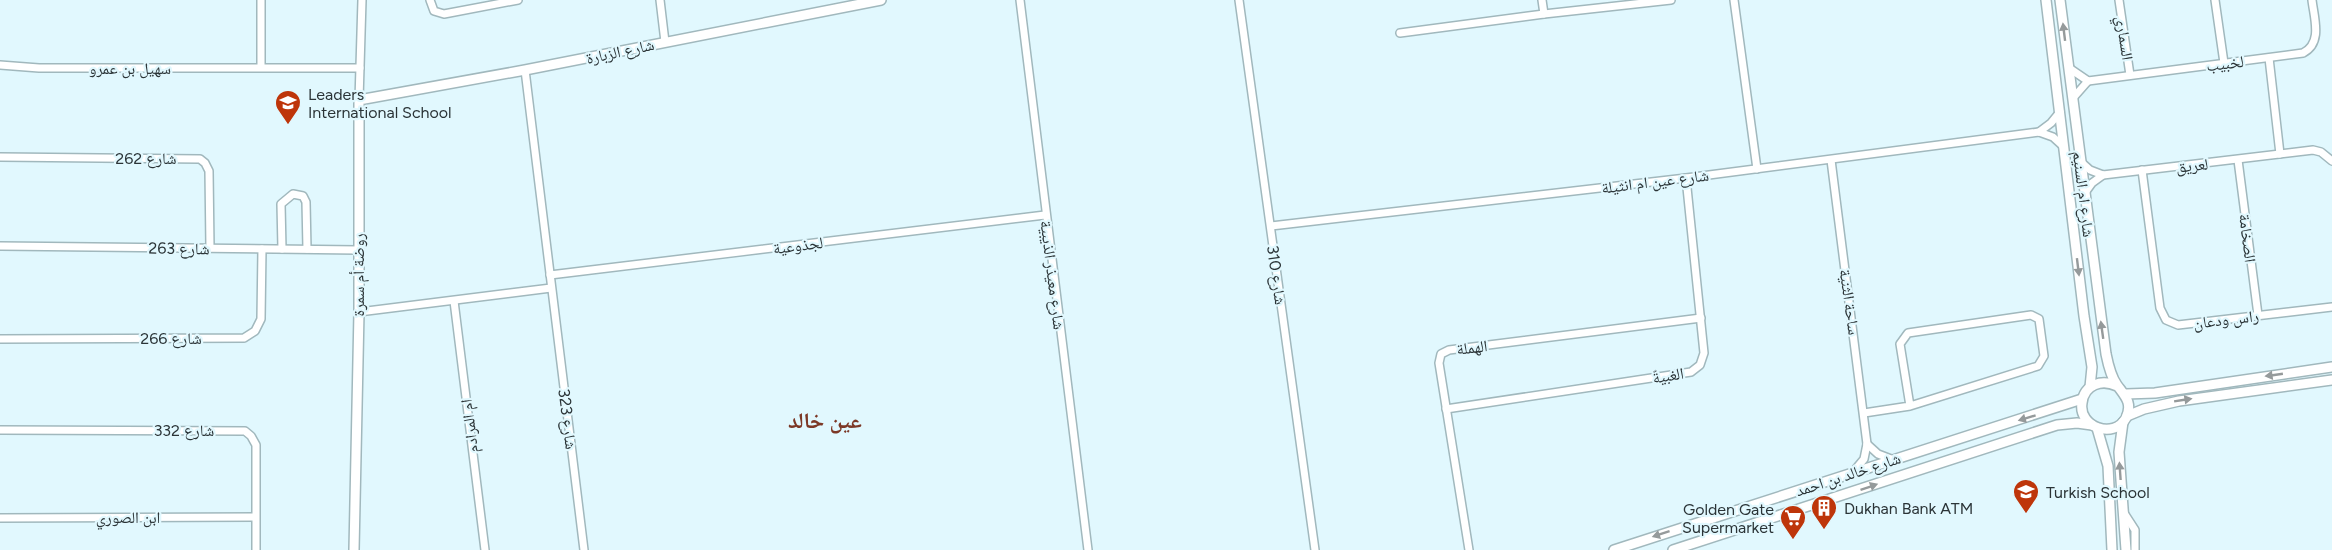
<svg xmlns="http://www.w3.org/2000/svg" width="2332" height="550" font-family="Figtree,'Noto Naskh Arabic',sans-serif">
  <rect width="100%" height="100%" fill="#e1f8fe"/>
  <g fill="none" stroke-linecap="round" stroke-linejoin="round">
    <defs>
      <g id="street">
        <polyline points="261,0 261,67"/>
        <polyline points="430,0 434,11 444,14 518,0"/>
        <polyline points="660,0 665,42"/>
        <polyline points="1020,0 1088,550"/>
        <polyline points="1239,0 1315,550"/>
        <polyline points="1542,0 1544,14 1671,0"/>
        <polyline points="1734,0 1757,169"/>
        <polyline points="2119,0 2130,75"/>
        <polyline points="2215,0 2224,63"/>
        <polyline points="1400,33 1544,14"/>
        <polyline points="2269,58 2280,154"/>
        <polyline points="0,65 39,68 360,68"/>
        <path d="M2069,68L2088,81L2303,53C2323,43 2314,18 2312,0"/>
        <polyline points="525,70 584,550"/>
        <polyline points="2073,98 2088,81"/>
        <polyline points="359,100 362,0"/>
        <polyline points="2039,132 2051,123 2060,112"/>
        <polyline points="0,157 200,159 205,163 209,171 210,248"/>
        <polyline points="1831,160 1867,444 1864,459 1854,471"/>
        <polyline points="2238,160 2258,315"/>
        <polyline points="2080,161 2090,170 2103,175 2313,150 2321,152 2332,161"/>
        <polyline points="2142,170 2160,308 2166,320 2178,325 2332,307"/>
        <polyline points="2084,194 2092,183 2103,175"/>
        <polyline points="1271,226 1686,178 2039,132 2053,137 2064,147"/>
        <polyline points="0,246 358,250"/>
        <polyline points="282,249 281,204 293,194 303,196 306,202 307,249"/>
        <polyline points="550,275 1045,215"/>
        <polyline points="454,301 485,550"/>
        <polyline points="359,312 551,288"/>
        <polyline points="0,339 244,338 255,331 261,319 262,249"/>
        <polyline points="1446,409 1691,372 1700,365 1704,353 1686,178"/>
        <polyline points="1864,413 1910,406 2038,366 2044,356 2039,319 2031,315 1908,333 1900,344 1910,406"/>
        <polyline points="0,430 245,431 251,436 256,445 256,550"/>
        <polyline points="1867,444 1878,454 1891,459"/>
        <polyline points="2124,513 2135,530 2135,550"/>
        <polyline points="0,518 255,517"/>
        <polyline points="1469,550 1439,363 1441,354 1449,350 1701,318"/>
      </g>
      <g id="secondary">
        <polyline points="2046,0 2084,316 2092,367 2090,387"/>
        <path d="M2060,0L2106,354C2108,364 2111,377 2117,385C2125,396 2133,403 2126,418C2114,440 2078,427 2082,403C2084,384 2102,379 2117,386"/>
        <polyline points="2126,394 2155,393 2332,367"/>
        <polyline points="2127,416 2144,409 2179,401 2332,380"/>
        <polyline points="2123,422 2119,452 2126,550"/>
        <polyline points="2097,428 2108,466 2112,550"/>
        <polyline points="354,550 359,312 359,100 525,70 881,0"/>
        <polyline points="1614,550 2082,399"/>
        <polyline points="1673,550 2057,425 2077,423 2092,425"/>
      </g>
    </defs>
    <use href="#street" stroke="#a1b8bd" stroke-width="10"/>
    <use href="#secondary" stroke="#a1b8bd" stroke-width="12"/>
    <use href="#street" stroke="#fff" stroke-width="7"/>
    <use href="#secondary" stroke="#fff" stroke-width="9"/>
  </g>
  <defs><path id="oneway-solid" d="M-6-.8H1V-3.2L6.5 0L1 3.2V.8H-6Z" transform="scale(1.5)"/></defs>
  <g fill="#959a9b">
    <use href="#oneway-solid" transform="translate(2064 32) rotate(-97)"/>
    <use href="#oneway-solid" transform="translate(2078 267) rotate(83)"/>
    <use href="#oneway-solid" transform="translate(2102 330) rotate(-98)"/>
    <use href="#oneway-solid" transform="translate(2274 375) rotate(172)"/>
    <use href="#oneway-solid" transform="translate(2183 400) rotate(-9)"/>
    <use href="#oneway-solid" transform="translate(2027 418) rotate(163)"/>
    <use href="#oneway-solid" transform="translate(2120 471) rotate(-94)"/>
    <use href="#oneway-solid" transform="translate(1869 487) rotate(-19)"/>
    <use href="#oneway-solid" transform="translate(1661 534) rotate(162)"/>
  </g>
  <defs>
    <symbol id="school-pin" viewBox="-11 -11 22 30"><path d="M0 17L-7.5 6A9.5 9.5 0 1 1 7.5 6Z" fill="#be350a" stroke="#e1f8fe"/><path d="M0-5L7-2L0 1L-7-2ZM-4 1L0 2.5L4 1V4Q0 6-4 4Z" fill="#fff"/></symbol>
    <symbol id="building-pin" viewBox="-11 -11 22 30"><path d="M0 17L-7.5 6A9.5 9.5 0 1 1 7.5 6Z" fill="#be350a" stroke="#e1f8fe"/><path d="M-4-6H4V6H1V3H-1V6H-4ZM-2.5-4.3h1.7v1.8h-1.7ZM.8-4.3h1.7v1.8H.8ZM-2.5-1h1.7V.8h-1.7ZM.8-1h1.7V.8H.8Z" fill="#fff"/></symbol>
    <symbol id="supermarket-pin" viewBox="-11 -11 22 30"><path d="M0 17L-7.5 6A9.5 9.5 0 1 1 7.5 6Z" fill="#be350a" stroke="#e1f8fe"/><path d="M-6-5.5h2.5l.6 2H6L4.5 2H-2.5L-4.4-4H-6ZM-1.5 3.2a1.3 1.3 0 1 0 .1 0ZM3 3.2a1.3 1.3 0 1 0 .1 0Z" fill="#fff"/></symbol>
  </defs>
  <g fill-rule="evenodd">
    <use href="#school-pin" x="273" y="88" width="30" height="40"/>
    <use href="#school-pin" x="2011" y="477" width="30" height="40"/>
    <use href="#building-pin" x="1809" y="493" width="30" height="40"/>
    <use href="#supermarket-pin" x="1778" y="503" width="30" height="40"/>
  </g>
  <g text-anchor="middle" stroke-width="4.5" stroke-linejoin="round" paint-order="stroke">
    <g font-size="16" fill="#2b3437" stroke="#e1f8fe">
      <text transform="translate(2125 38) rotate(82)" y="6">السماري</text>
      <text transform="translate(620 51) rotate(-12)" y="6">شارع الزبارة</text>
      <text transform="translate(2225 63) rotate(-7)" y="6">لخبيب</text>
      <text x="130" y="74">سهيل بن عمرو</text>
      <text x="146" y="164">شارع 262</text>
      <text transform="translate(2192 165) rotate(-6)" y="6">لعريق</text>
      <text transform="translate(1655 181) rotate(-7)" y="6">شارع عين ام انثيلة</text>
      <text transform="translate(2084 194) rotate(83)" y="6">شارع ام السنيم</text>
      <text transform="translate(2248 238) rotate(83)" y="6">الصخامة</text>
      <text transform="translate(798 245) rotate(-7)" y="6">لجذوعية</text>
      <text transform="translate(179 248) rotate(1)" y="6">شارع 263</text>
      <text transform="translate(358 275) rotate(-90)" y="6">روضة أم سمرة</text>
      <text transform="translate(1053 275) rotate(83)" y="6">شارع معيذر الذيبية</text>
      <text transform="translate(1277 275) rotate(82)" y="6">شارع 310</text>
      <text transform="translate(1850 302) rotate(82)" y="6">ساحة الثنية</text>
      <text transform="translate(2226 319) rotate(-7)" y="6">راس ودعان</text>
      <text x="171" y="344">شارع 266</text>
      <text transform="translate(1472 347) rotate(-7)" y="6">الهملة</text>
      <text transform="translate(1668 375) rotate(-9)" y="6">الغبيةّ</text>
      <text transform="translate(568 419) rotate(83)" y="6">شارع 323</text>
      <text transform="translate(469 426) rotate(-97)" y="6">ام المرادم</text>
      <text x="184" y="436">شارع 332</text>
      <text transform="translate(1848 474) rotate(-18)" y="6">شارع خالد بن احمد</text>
      <text x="128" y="523">ابن الصوري</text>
    </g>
    <g font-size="16" fill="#2b3437" stroke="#e1f8fe" text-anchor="start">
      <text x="308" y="100">Leaders<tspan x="308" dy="18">International School</tspan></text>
      <text x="2046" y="498">Turkish School</text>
      <text x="1844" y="514">Dukhan Bank ATM</text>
      <text x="1774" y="515" text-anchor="end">Golden Gate<tspan x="1774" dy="18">Supermarket</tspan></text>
    </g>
    <g font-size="22" font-weight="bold" fill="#7c3826" stroke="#e1f8fe">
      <text x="825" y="428">عين خالد</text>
    </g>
  </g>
</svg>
